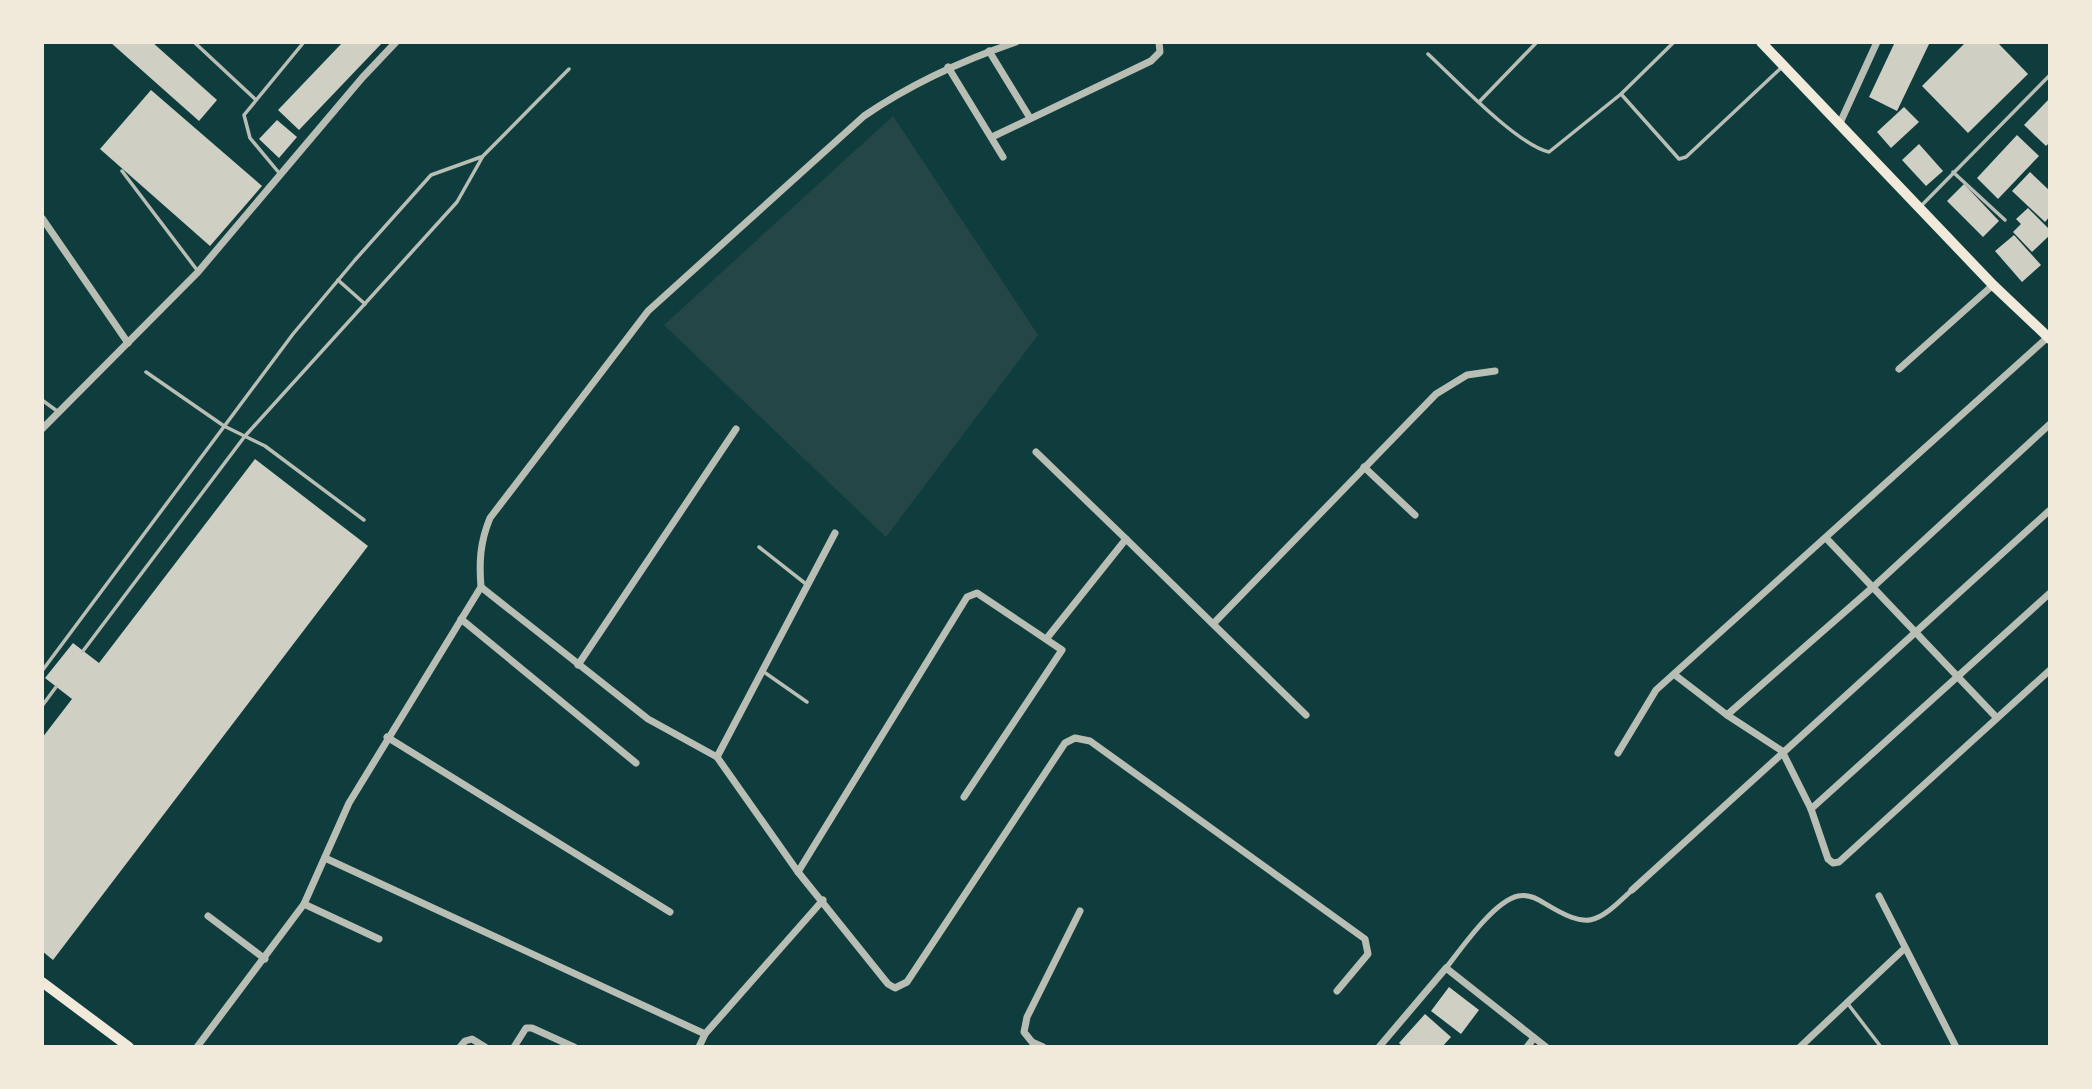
<svg xmlns="http://www.w3.org/2000/svg" width="2092" height="1089" font-family="'Work Sans',sans-serif">
  <rect width="100%" height="100%" fill="#0f3d3e"/>
  <polygon fill="#244646" points="893,116 1038,335 886,537 664,325"/>
  <g fill="#cfcfc3">
    <polygon points="110,42 152,42 217,100 199,121"/>
    <polygon points="343,42 383,42 299,130 278,110"/>
    <polygon points="1895,42 1930,42 1897,111 1869,97"/>
    <polygon points="1966,42 1997,42 2028,74 1968,133 1922,86"/>
    <polygon points="151,90 262,186 210,246 100,149"/>
    <polygon points="2050,98 2050,142 2046,146 2024,125"/>
    <polygon points="1904,107 1919,122 1891,148 1877,132"/>
    <polygon points="277,120 297,137 279,158 259,139"/>
    <polygon points="2017,135 2039,156 1998,199 1977,178"/>
    <polygon points="1919,144 1943,171 1926,186 1902,160"/>
    <polygon points="2030,172 2050,191 2050,216 2045,222 2012,191"/>
    <polygon points="1964,184 1999,221 1983,237 1947,201"/>
    <polygon points="2028,208 2050,230 2050,235 2032,252 2013,232 2021,224 2016,219"/>
    <polygon points="2014,235 2041,265 2022,282 1995,251"/>
    <polygon points="255,459 368,546 53,960 42,951 42,738 72,699 45,678 73,643 99,663"/>
    <polygon points="1449,987 1479,1010 1461,1034 1431,1011"/>
    <polygon points="1425,1014 1451,1037 1442,1047 1403,1047 1399,1043"/>
  </g>
  <g fill="none" stroke-linecap="round" stroke-linejoin="round">
    <g stroke="#b8beb3" stroke-width="3.5">
      <polyline points="194,42 255,99"/>
      <path d="M1428,54C1454,78 1517,145 1549,152L1621,94L1674,42"/>
      <polyline points="1621,94 1679,159 1686,157 1782,67"/>
      <polyline points="1480,101 1537,42"/>
      <polyline points="122,171 197,270"/>
      <polyline points="1953,172 2005,220"/>
      <polyline points="280,174 250,138 244,115 304,42"/>
      <polyline points="1921,206 2050,75"/>
      <polyline points="338,280 365,304"/>
      <polyline points="146,372 224,426 265,446 364,520"/>
      <polyline points="42,400 57,411"/>
      <polyline points="759,547 806,584"/>
      <polyline points="83,651 245,436 457,202 483,156 569,69"/>
      <polyline points="42,671 293,334 355,260 431,175 481,157"/>
      <polyline points="764,672 807,702"/>
      <polyline points="42,706 56,687"/>
      <polyline points="1848,1004 1881,1047"/>
    </g>
    <path stroke="#b8beb3" stroke-width="5" d="M1446,968C1461,949 1494,901 1518,896C1528,894 1536,898 1544,903C1589,930 1595,925 1632,890"/>
    <g stroke="#b8beb3" stroke-width="7">
      <polyline points="989,51 1030,118"/>
      <polyline points="948,67 1003,157"/>
      <polyline points="1840,123 1877,42"/>
      <polyline points="992,137 1151,61 1160,52 1159,42"/>
      <polyline points="42,218 128,343"/>
      <polyline points="1899,369 1993,285"/>
      <polyline points="42,429 198,272 362,78 396,42"/>
      <polyline points="1036,452 1126,539"/>
      <polyline points="1364,467 1415,515"/>
      <polyline points="1826,538 1996,717"/>
      <polyline points="481,587 648,719 717,757 835,533"/>
      <polyline points="461,619 636,763"/>
      <polyline points="1214,623 1436,394 1467,375 1495,371"/>
      <polyline points="1047,638 1126,539 1306,715"/>
      <polyline points="578,665 736,429"/>
      <polyline points="1675,675 1727,715 1782,751 1811,809 1828,859 1833,863 1839,862 2050,670"/>
      <polyline points="1727,715 1872,588 2050,424"/>
      <polyline points="387,737 670,912"/>
      <polyline points="1618,753 1656,690 2048,337"/>
      <polyline points="717,757 798,872 888,984 895,988 907,982 1065,743 1075,738 1090,741 1365,939 1368,954 1337,991"/>
      <polyline points="1811,809 2050,593"/>
      <polyline points="325,858 705,1034 823,900"/>
      <polyline points="798,872 967,597 977,593 1062,650 964,797"/>
      <polyline points="1632,890 2050,510"/>
      <polyline points="1879,896 1956,1047"/>
      <polyline points="304,904 379,939"/>
      <polyline points="208,916 265,959"/>
      <path d="M197,1047L304,904L349,803L481,587C479,562 480,542 490,518L648,311L864,116C912,83 961,61 1016,42"/>
      <polyline points="460,1047 465,1041 472,1039 485,1047"/>
      <polyline points="514,1047 526,1028 532,1028 574,1047"/>
      <polyline points="699,1047 705,1034"/>
      <polyline points="1043,1047 1032,1042 1024,1032 1027,1017 1080,911"/>
      <polyline points="1379,1047 1446,968 1546,1047"/>
      <polyline points="1527,1047 1534,1038"/>
      <polyline points="1800,1047 1905,948"/>
    </g>
    <g stroke="#f1e9da" stroke-width="10">
      <polyline points="1761,42 1993,285 2050,339"/>
      <polyline points="42,982 129,1047"/>
    </g>
  </g>
  <rect width="2092" height="1089" fill="none" stroke="#f1e9da" stroke-width="88"/>
</svg>
